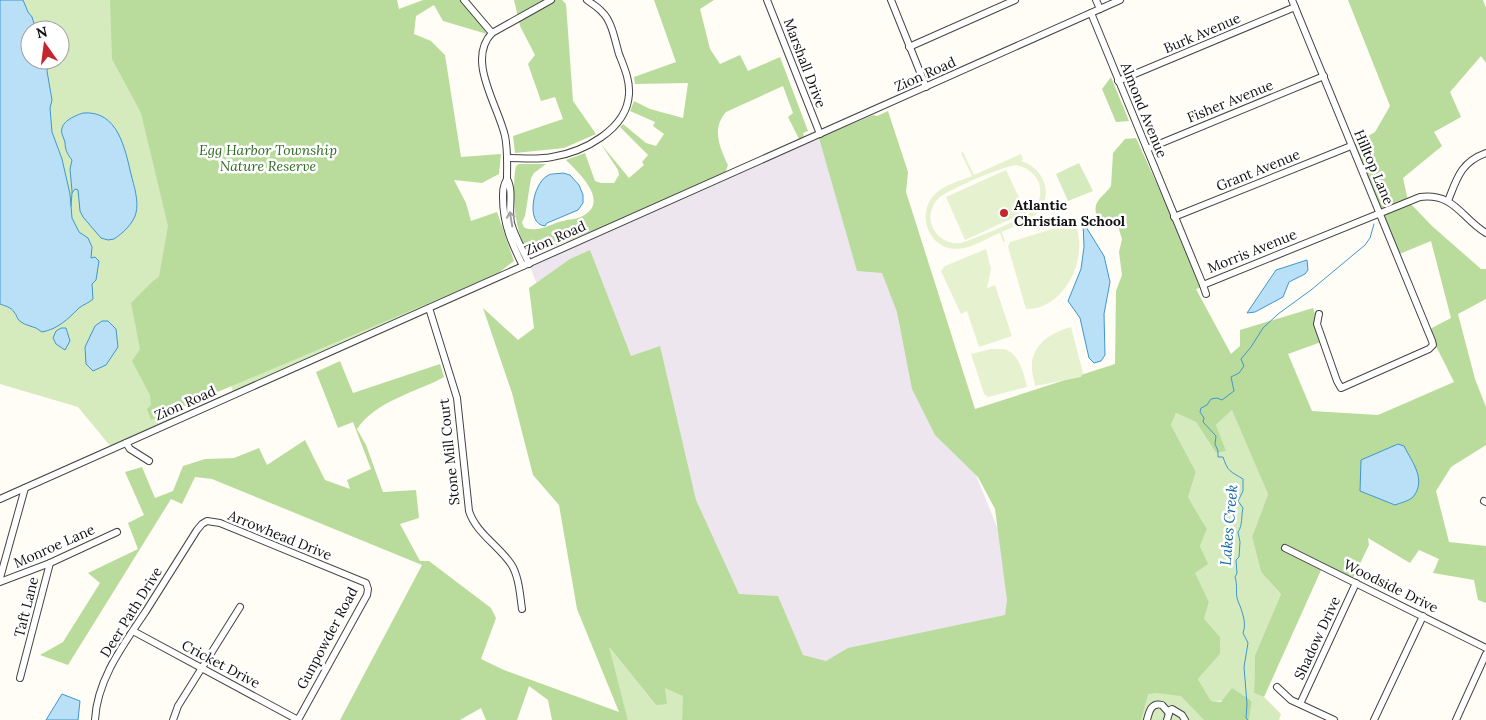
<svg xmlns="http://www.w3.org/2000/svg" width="1486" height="720" font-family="Lora,serif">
  <rect width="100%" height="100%" fill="#fffdf5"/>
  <polygon fill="#eee6ef" points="837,131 1075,720 708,720 529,264"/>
  <g fill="#d5ebbd" fill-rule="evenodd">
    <path d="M0,0H384L474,284L233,392L206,303L156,377L174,418L111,447L78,407L0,384ZM30,30H60V60H30Z"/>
    <polygon points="1079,163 1093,191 1068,201 1056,174"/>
    <polygon points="1233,409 1268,494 1252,537 1261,572 1281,594 1255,655 1254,693 1264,697 1281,714 1279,720 1249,720 1252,700 1211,701 1198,679 1220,654 1204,619 1209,602 1194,573 1207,564 1200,546 1207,529 1188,497 1196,472 1171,425 1176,413 1196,422 1216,453 1225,451 1216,425"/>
    <polygon points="608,646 656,705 664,687 684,696 682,720 628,720"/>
    <polygon points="1136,690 1193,694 1216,720 1129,720"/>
  </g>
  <g fill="#b9dc9c">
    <polygon points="110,0 397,0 399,9 423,0 464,0 473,12 487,34 443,21 434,5 416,16 414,34 431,41 445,55 461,157 501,154 499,174 482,183 454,180 466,203 471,221 497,212 514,261 497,274 474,284 151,420 147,409 151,405 150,395 132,361 140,349 131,303 153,281 159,277 168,226 141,113 112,59"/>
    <polygon points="514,0 562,0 566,4 573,101 596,134 564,148 515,153 513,136 563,119 555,97 541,101 528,64 535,55 520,26"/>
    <path d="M654,0H714L700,9L710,49L720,64L740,55L748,71L780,57L808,131L803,133L804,136L799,139L788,117L793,113L783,86L726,112C711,129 720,148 728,165L725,173L617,221L531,256C514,236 511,191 516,166L519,164H546L534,173L531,178L525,216L522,222C523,227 525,229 530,229C542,231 552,223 563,221C571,219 579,219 586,214C608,199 577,171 566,160L585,153L595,181L601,183H614L619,175L618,170L601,144L629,178L644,165L642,162L648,155L620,127L623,124L646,143L656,146L664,134L653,126L655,122L630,111L634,101L650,109L683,118L688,83L635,84L634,77L676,62Z"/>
    <path d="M1348,0H1483L1486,8V63L1481,56L1450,92L1461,117L1434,132L1442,146L1403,178L1408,201L1432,226L1481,269H1486V299L1458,314L1475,379L1486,407V445L1451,467L1436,491L1449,542L1486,546V603L1478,600L1474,580L1433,573L1439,559L1419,550L1410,563L1368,538L1369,545L1351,582L1322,568L1264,697L1254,693L1255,655L1281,594L1261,572L1252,537L1268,494L1232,410L1216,425L1226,451L1216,453L1196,422L1176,413L1171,425L1196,472L1188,497L1207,529L1200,546L1208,564L1195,573L1209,602L1204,619L1220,637V654L1198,679L1211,701L1221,702L1232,688L1252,701L1249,720H1204L1181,696L1157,693L1148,694L1141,720H682L683,696L665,688L667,704L656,705L609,647L628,720H552L548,700L529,686L517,720H486L481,708L460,720H340L422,565L212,479L195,477L182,504L171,499L68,665L40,655L63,642L100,583L88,573L138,549L128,523L144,515L125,472L142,467L155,498L173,491L183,466L205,459L234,458L259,448L267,465L305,440L325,480L350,489L347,480L371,469L353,422L338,428L316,372L340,361L353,393L440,364L444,377C415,393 377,400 357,429L366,445L383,492L416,490L419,518L400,524L420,561H429L491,608L496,618L481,659L504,670L619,712L577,609L559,505L533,475L512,393L483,308L518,340L534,328L529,288L570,259L590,250L631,356L660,346L696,500L739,594L778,596L803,655L826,661L848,648L1005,615L1007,600L995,509L978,477L935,435L912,389L897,312L882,273L857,271L819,138L873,115L877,116L888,111L908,172L906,192L975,409L1115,364L1116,291L1122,275L1119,252L1122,239L1118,226L1098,219C1090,201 1103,198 1111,186L1113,153L1125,139L1136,138L1203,285V287L1196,289L1231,354L1240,346V330L1313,308L1324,341L1288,354L1312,411L1378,415L1454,382L1428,330L1451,318L1431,241L1397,255L1362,170L1355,144L1375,132L1390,106Z"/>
    <polygon points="1111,77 1129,121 1116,122 1102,89"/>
  </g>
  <g fill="#e6f2cf" fill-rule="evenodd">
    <path d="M963,152L974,175L1021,154L1023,159L1021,161C1045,168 1056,198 1034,216C1025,223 1012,227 1002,232L1005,242H1003L1000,233C987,238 971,249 956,249C929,249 916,215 934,195C943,185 960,181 972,176L961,153ZM1016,165C1026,167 1035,173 1039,183C1042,193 1040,204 1032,211C1023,219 974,239 961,243C937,246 920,218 938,199C946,190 1004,166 1016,165Z"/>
    <polygon points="1006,170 1026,212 965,240 946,197"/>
    <path d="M1075,222C1078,231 1080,240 1079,250C1078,277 1056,310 1026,309L1008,247L1010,242Z"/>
    <polygon points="986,249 991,269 987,288 995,285 1012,336 979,347 967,311 961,314 941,271 945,266"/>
    <path d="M1071,327L1083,373L1081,377L1035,386C1034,379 1031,370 1032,362C1035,342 1053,332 1071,327Z"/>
    <path d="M991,349C995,349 1000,349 1004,349C1019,353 1024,374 1027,387L988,397L984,394L971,354Z"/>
  </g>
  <g fill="#b9e0f7" stroke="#3f96cf">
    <path d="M0,0H23L28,12L32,17L36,30H30V60H48L47,71L52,100L50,108L52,132L62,159L70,194L72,218L79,232L88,238L92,247L91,258L95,257L99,261L96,280L92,284L93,299C89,303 84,304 79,308C68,319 58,329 42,332C40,331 38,329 36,328C31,326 25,325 21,322C17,320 17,315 14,312C11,307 5,306 0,304Z"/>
    <path d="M83,113C118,110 125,149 131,174C134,186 139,201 136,213C133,224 123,233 114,239L108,240L101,238L83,217L80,211L78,190L75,189L72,193V191L70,169L72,160C67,154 65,149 65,142C64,139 63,137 62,134C59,122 74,116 83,113Z"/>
    <path d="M563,173L570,175L579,185L583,195V203L578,210L547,223L545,226C525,224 533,184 547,176C551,173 558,174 563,173Z"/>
    <polygon points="1083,222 1104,256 1110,282 1104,314 1105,355 1101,361 1094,363 1089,358 1080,318 1068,301 1081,269 1084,247"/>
    <polygon points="1307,260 1308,270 1305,274 1289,282 1283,297 1255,312 1247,313 1276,270"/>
    <polygon points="102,321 108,321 116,329 118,347 106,365 93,371 86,364 85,347 95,326"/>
    <polygon points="61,328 66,328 70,341 65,350 56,344 53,338 56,331"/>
    <path d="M1398,444L1404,446C1412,462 1427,480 1413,497C1409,501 1400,503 1395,505L1360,491L1361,460Z"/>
    <polygon points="62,694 80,701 78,720 46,720"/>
  </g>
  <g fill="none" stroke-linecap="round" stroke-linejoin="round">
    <g stroke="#3f96cf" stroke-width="1">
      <polyline points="71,206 72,193"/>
      <path d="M1248,720L1246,718L1247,704L1244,667L1248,643L1243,633C1247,623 1242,611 1238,601C1235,595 1238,585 1235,577L1237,573L1236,560L1239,557L1240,542L1238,532C1243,525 1241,516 1243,508L1238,501L1243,491V479C1230,471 1228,472 1223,457H1218V451L1215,444L1216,436L1203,422L1204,418L1200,412L1201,408L1207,405L1211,399L1217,398L1222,400L1234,391L1231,377L1239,373L1244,366L1241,359L1251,347L1263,328L1278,314L1311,290L1365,245L1370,238L1374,224"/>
    </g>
    <defs>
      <g id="minor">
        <polyline points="464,0 492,33"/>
        <polyline points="767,0 820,134"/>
        <polyline points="891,0 926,87"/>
        <polyline points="1096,0 1100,9"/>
        <polyline points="1292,0 1432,341 1433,345 1429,349 1341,388 1337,381 1317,324 1319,314"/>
        <path d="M1091,13L1203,285L1420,197C1455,193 1461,218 1486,233"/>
        <polyline points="909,47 1015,0"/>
        <polyline points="1118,81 1295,7"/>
        <polyline points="1147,149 1324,76"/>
        <path d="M507,158C522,158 537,160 552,157C583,152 627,130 629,94C630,80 624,67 619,54C615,41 612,21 602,12C598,7 592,4 587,0"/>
        <path d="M507,179C507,165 508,150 505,136C498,105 466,60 492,33L551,0"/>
        <path d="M1448,201C1457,178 1461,162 1486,153"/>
        <polyline points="1174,217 1351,146"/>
        <path d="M523,266C512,244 503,224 503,198C503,191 503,186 507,179C514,191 508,209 511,223C515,237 523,250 529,264"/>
        <polyline points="1203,285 1206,294"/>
        <path d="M429,308L457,398L469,511C476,533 498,545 511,564C519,576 520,595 522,609"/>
        <polyline points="126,443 130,449 149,461"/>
        <polyline points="0,499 1120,0"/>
        <polyline points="1484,501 1486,502"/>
        <polyline points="1285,548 1486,648"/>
        <polyline points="0,578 25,488"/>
        <polyline points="0,582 50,563 117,532"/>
        <polyline points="133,631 298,720"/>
        <polyline points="20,678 50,563"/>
        <polyline points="1277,687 1291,700 1334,720"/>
        <polyline points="1300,704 1356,583"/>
        <path d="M95,720C97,679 124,644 146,611C163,584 180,557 197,530L202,524L207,521L220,523L366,583L368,589L367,595L298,720"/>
        <polyline points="173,720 178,706 240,607"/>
        <path d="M1147,720C1149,712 1151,702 1162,705L1169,713"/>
        <polyline points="1167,720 1170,710 1172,709 1182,715 1185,720"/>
        <polyline points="1374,720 1423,616"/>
        <polyline points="1456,720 1486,654"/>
      </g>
    </defs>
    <use href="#minor" stroke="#444" stroke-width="8"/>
    <use href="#minor" stroke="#fff" stroke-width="6"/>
  </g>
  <defs><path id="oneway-shaft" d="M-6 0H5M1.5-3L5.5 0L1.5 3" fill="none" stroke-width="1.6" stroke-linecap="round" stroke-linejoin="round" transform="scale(1.25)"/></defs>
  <use stroke="#a0a0a0" href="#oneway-shaft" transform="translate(511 219) rotate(-100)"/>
  <circle fill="#c4262e" stroke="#fff" stroke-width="2" cx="1004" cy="213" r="5"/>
  <g text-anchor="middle" stroke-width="5" stroke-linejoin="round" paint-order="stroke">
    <g font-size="14" fill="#111" stroke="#fff">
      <text transform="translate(1202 33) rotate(-23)" y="5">Burk Avenue</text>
      <text transform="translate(805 63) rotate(69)" y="5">Marshall Drive</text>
      <text transform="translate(925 74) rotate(-24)" y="5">Zion Road</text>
      <text transform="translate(1230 101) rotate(-22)" y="5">Fisher Avenue</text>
      <text transform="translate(1144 110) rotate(68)" y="5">Almond Avenue</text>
      <text transform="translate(1374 167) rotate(67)" y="5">Hilltop Lane</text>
      <text transform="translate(1258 170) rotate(-22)" y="5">Grant Avenue</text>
      <text transform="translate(555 238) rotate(-24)" y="5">Zion Road</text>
      <text transform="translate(1252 251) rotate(-22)" y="5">Morris Avenue</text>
      <text transform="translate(185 403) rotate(-24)" y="5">Zion Road</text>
      <text transform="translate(449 452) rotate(-96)" y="5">Stone Mill Court</text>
      <text transform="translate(280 535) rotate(22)" y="5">Arrowhead Drive</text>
      <text transform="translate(54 546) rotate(-24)" y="5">Monroe Lane</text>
      <text transform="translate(1391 586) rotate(26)" y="5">Woodside Drive</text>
      <text transform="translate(26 607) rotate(-76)" y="5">Taft Lane</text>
      <text transform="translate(131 612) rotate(-58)" y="5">Deer Path Drive</text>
      <text transform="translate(327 638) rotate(-62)" y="5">Gunpowder Road</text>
      <text transform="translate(1317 638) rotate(-65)" y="5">Shadow Drive</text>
      <text transform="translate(221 664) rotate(28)" y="5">Cricket Drive</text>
    </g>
    <g font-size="14" font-style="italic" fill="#2f6b1f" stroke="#fff">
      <text x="268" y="155">Egg Harbor Township<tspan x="268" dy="16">Nature Reserve</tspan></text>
    </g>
    <g font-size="14" font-weight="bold" fill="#111" stroke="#fff" text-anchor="start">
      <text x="1014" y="210">Atlantic<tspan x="1014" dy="16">Christian School</tspan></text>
    </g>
    <g font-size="15" font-style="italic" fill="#1768a6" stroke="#fff">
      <text transform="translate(1229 525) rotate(-85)" y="5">Lakes Creek</text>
    </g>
  </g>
  <g transform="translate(45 45) rotate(346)"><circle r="24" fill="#ffffff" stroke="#a0a0a0"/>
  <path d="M0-4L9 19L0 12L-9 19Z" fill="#c4262e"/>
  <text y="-8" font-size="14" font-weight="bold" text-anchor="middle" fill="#111111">N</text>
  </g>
</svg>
